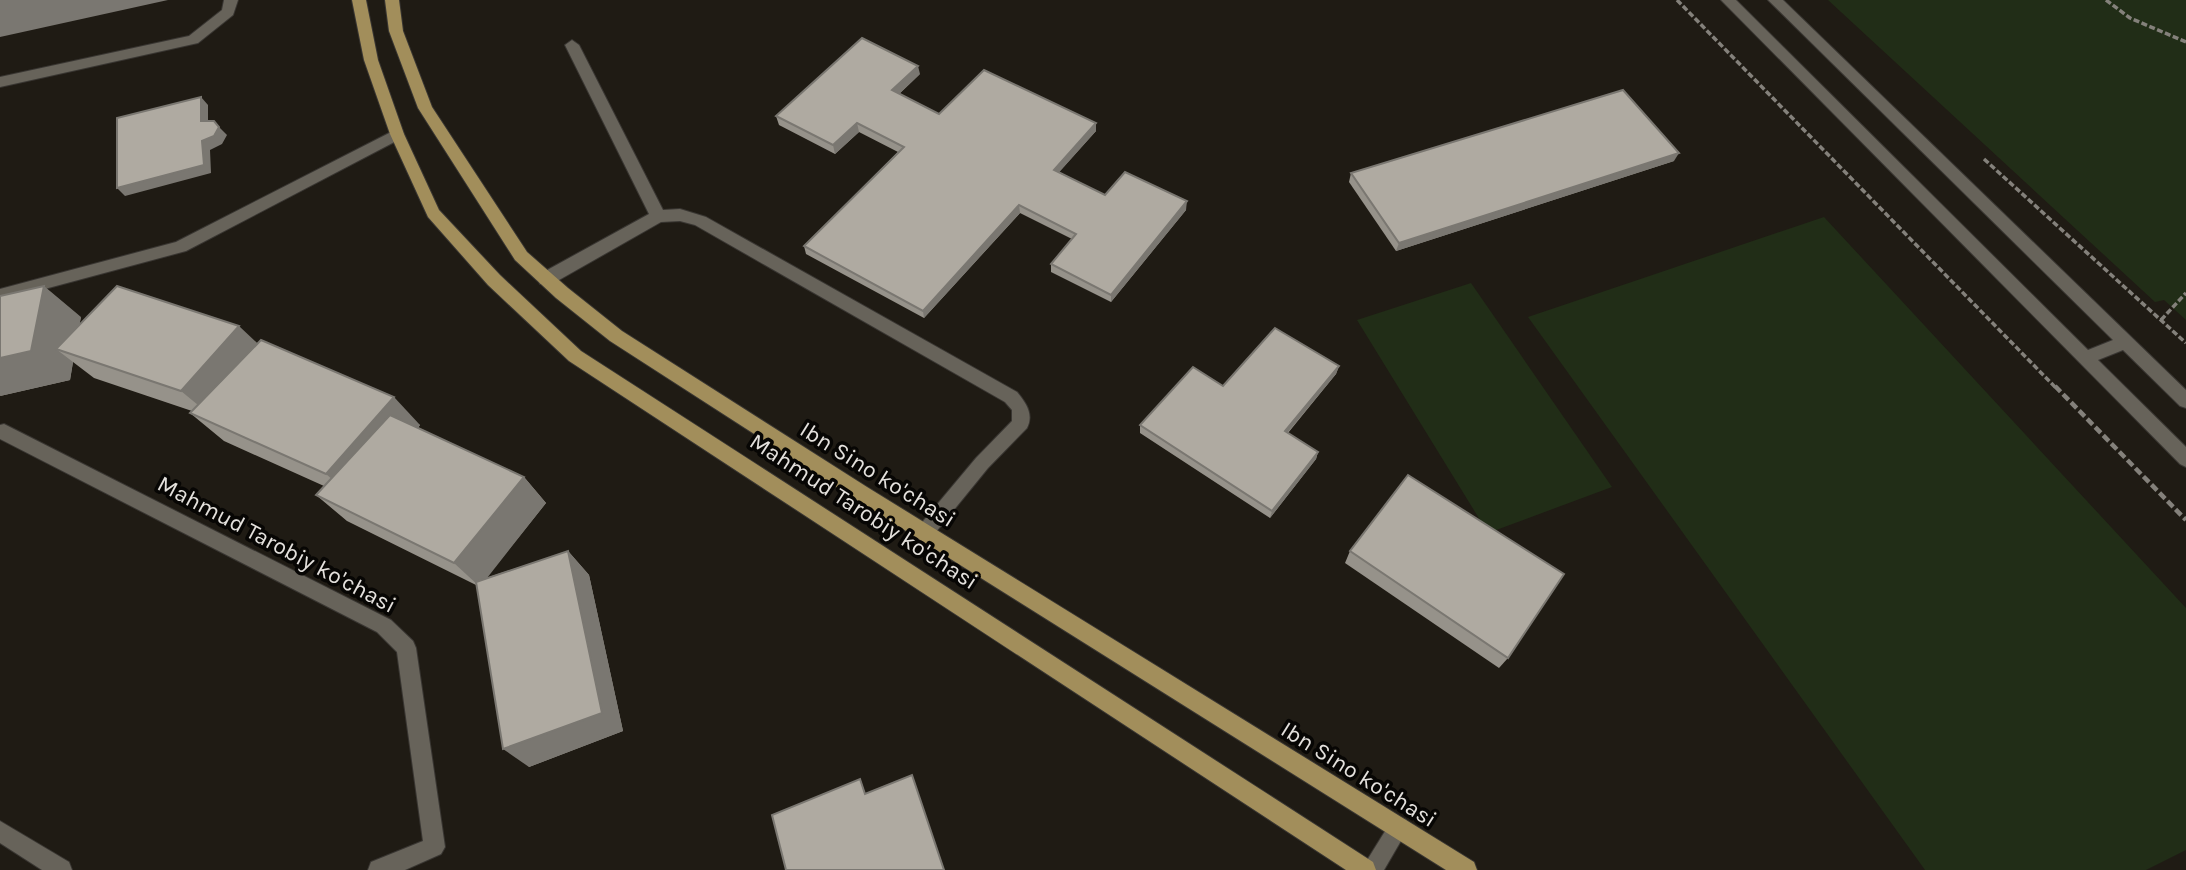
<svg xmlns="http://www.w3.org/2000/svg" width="2186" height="870" font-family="Karla,sans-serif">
  <rect width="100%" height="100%" fill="#1f1b14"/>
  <g fill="#212d17">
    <polygon points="1828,0 2186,0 2186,320 2164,300 2155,302"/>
    <polygon points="1824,217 2186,608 2186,850 2146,870 1925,870 1528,317"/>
    <polygon points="1471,283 1612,487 1488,533 1357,320"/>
  </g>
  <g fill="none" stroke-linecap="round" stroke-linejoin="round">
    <defs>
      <g id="minor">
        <polygon points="224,0 238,0 233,15 198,43 0,87 0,77 189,36 222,10"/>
        <polygon points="1721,0 1736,0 2088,350 2113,340 1768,0 1783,0 2186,390 2186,408 2180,406 2123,350 2098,360 2186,447 2186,467 2180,464"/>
        <path d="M572,40L579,45L663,210L680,209L706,217L1017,392C1026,403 1034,414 1027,428L988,468L931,538L925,540L919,538L916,532L919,526L976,458L1012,421V410L1005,402L695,225L680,221L661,222L552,284H540L538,279L540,274L649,214L565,45Z"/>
        <polygon points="397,129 404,134 402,138 186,251 0,301 0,289 176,242"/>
        <polygon points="4,424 391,620 413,641 416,648 445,847 441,854 405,870 368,870 371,862 423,841 397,652 377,632 0,439 0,425"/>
        <polygon points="1399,817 1406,820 1409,827 1384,870 1361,870 1392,820"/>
        <polygon points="0,821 69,862 72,870 42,870 0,843"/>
      </g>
      <g id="major">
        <polygon points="352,0 366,0 378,60 404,134 439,210 500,275 581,351 1373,862 1376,870 1346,870 569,361 488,285 428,217 390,134 364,60"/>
        <polygon points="385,0 399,0 403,31 432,107 527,252 568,288 622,331 867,487 1474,862 1477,870 1446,870 855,499 610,341 556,298 515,260 418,108 389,31"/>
      </g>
    </defs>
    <use href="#minor" stroke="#393632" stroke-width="2"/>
    <use href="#major" stroke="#393632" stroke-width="2"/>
    <g stroke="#84817b" stroke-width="3.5" stroke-dasharray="6 2.5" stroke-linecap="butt">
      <polyline points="1677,0 2056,388"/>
      <polyline points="2106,0 2130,18 2186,42"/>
      <polyline points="1984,159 2186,343"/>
      <polyline points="2161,320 2186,293"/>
    </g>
    <polyline stroke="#84817b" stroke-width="4.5" stroke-dasharray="8 3.5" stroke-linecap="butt" points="2055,386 2186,520"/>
    <use href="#minor" fill="#67635a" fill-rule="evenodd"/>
    <use href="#major" fill="#a28e5b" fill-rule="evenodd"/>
  </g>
  <g fill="#96928a">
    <polygon points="920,74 899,94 939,114 1096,131 1059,172 1105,195 1186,210 1111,302 1051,272 1051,264 1072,239 1020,213 924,318 806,254 804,246 898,152 859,132 835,154 779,125 776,116"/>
    <polygon points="1674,161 1396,251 1349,182 1351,173"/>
    <polygon points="81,317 79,325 258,344 420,425 418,428 524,477 546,503 486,578 568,551 589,575 623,731 529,767 476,585 347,521 316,495 324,486 224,441 190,413 192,411 94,378 73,362 70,380 0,396"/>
    <polygon points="1339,366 1336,374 1288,433 1318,452 1316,459 1270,518 1140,433 1140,425 1223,386"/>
    <polygon points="1350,551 1508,658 1499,668 1345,563"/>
  </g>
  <g fill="#7a7771">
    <polygon points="0,0 168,0 0,37"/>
    <polygon points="918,66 920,74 894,99 892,90"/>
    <polygon points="201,97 208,105 208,130 201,121"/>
    <polygon points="857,123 859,132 835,154 833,145"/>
    <polygon points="1096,123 1096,131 1054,178 1054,170"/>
    <polygon points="219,127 227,135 222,144 210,150 211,173 125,196 117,188 202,141"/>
    <polygon points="1679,153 1674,161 1396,251 1399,243"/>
    <polygon points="1187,201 1186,210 1111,302 1111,295"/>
    <polygon points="1019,205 1020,213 924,318 923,311"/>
    <polygon points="44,286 81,317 74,355 56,349 73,362 70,380 0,396 0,358"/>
    <polygon points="239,326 270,355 215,419 181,391"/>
    <polygon points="1339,366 1336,374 1283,438 1285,431"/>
    <polygon points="394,397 420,425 356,500 326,474"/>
    <polygon points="1318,452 1316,459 1270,518 1272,511"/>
    <polygon points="524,477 546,503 480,587 454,563"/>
    <polygon points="568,551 589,575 623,731 529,767 503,749"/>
  </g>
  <g fill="#afaaa1" stroke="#7a7771" stroke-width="2">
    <polygon points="862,38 918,66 892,90 939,114 984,70 1096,123 1054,170 1105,195 1125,172 1187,201 1111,295 1051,264 1076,234 1019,205 923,311 804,246 904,147 857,123 833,145 776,116"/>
    <polygon points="1623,90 1679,153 1399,243 1351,173"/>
    <polygon points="201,97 201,121 214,121 219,127 214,136 202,141 204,165 117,188 117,118"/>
    <polygon points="44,286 31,351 0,358 0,296"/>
    <polygon points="117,286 239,326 181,391 56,349"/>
    <polygon points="1275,328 1339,366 1285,431 1318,452 1272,511 1140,425 1193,367 1223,386"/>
    <polygon points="261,340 394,397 326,474 190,413"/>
    <polygon points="390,415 524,477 454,563 316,495"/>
    <polygon points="1408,475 1564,574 1508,658 1350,551"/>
    <polygon points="568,551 602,713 503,749 476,582"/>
    <polygon points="912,775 944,870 786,870 772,815 860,779 865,794"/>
  </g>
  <g text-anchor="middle" stroke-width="7" stroke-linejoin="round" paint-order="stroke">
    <g font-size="23" fill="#e4e1dd" stroke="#070604">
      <text transform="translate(878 474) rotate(32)" y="8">Ibn Sino ko'chasi</text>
      <text transform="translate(864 511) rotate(33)" y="8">Mahmud Tarobiy ko'chasi</text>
      <text transform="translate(277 544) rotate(28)" y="8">Mahmud Tarobiy ko'chasi</text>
      <text transform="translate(1359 774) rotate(32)" y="8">Ibn Sino ko'chasi</text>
    </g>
  </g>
</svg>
